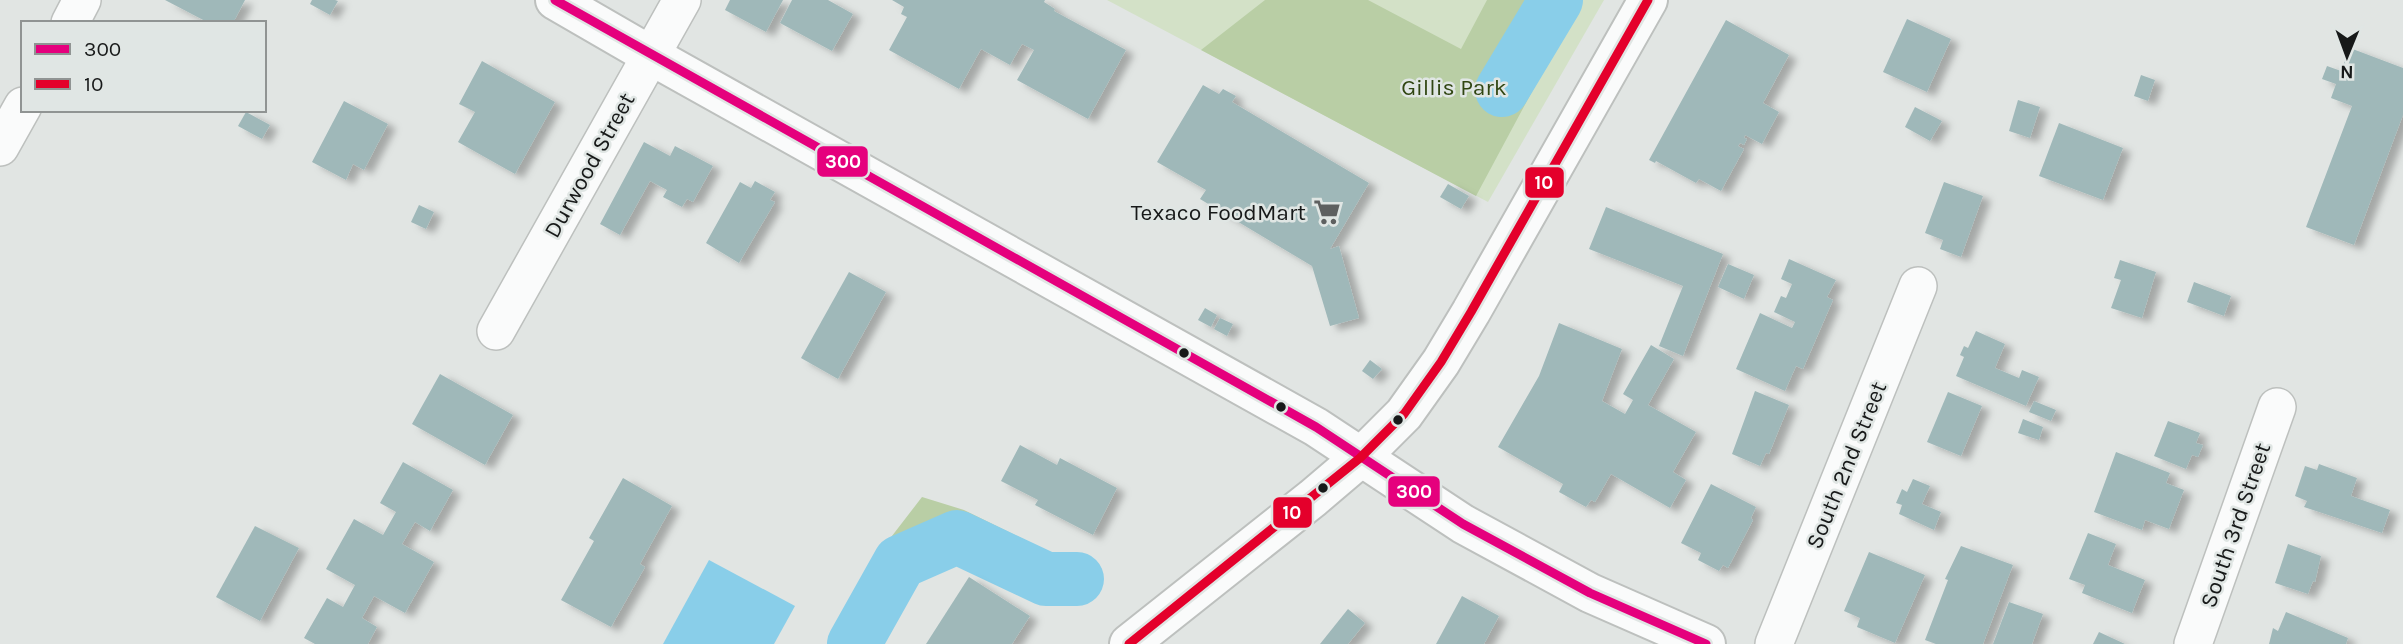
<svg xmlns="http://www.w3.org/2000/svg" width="2403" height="644" font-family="Karla,sans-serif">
  <defs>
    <filter id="shadow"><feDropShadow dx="8" dy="4.5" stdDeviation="3.5" flood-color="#0004"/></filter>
  </defs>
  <rect width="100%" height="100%" fill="#e1e5e3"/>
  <polygon fill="#d3e1c7" points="1107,0 1604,0 1488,202"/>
  <g fill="#b9cea5">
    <polygon points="1265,0 1368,0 1461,49 1487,0 1581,0 1476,196 1201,50"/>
    <polygon points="922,497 964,510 1072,563 1028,580 963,553 926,557 908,573 876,644 827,644 885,545"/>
  </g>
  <polygon fill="#89cee9" points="709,560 795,606 774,644 663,644"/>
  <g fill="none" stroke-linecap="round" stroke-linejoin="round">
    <g stroke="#89cee9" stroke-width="54">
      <polyline points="1502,90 1556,0"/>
      <polyline points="854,644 900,562 957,537 1046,579 1077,579"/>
    </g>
  </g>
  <g fill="#9fb8b9" filter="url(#shadow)">
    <polygon points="165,0 245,0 233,23 209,23"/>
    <polygon points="312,0 335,0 338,1 330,15 310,4"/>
    <polygon points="730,0 783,0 766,32 725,10"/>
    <polygon points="792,0 828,0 853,14 832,51 780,23"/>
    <polygon points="892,0 1045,0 1044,2 1055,9 1054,11 1126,50 1088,119 1017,80 1034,50 1022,44 1010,65 981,49 959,89 889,50 907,17 901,14 904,7"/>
    <polygon points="1907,19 1951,39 1927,92 1883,72"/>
    <polygon points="1726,20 1789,55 1763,103 1779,112 1762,144 1745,135 1744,138 1747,139 1744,145 1740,143 1738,146 1744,149 1721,191 1699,179 1696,183 1656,161 1655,163 1649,160"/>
    <polygon points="2350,48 2403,68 2403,115 2354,245 2306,227 2352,106 2331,98 2336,84 2322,79 2327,66 2341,71"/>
    <polygon points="482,61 555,102 515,174 458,142 475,112 459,104"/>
    <polygon points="2141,75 2155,80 2148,101 2134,96"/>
    <polygon points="1203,85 1219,94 1223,89 1236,96 1232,102 1369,183 1330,249 1339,246 1359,318 1330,326 1312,266 1200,199 1206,190 1157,162"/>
    <polygon points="2018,100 2040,107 2030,138 2009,131"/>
    <polygon points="344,101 388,124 364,170 353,164 346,180 312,162"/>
    <polygon points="1915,107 1942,121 1930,141 1905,127"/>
    <polygon points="246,112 270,125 262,139 238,126"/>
    <polygon points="2059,123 2123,148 2103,200 2039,176"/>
    <polygon points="644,142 670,156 675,146 713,166 693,202 687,199 682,207 663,197 667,190 650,181 620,235 600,224"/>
    <polygon points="755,181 775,192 770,200 775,202 739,263 706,243 740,182 751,188"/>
    <polygon points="1944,182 1983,196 1961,257 1940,249 1943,240 1925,233"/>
    <polygon points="1448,184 1469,196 1461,209 1440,197"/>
    <polygon points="419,205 434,212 426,229 411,222"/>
    <polygon points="1606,207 1723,254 1683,356 1659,346 1683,286 1589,249"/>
    <polygon points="1789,259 1836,280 1827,297 1833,300 1803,369 1796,366 1785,391 1736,369 1760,313 1792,328 1795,322 1774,312 1781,296 1786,298 1792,284 1781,279"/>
    <polygon points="2120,260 2156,272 2142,318 2111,308 2121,280 2114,278"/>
    <polygon points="1728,264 1754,275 1744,299 1718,287"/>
    <polygon points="849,272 886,292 838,379 801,358"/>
    <polygon points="2194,282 2231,296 2224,316 2187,302"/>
    <polygon points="1205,308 1217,315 1211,327 1198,320"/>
    <polygon points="1220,318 1233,324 1227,336 1214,329"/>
    <polygon points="1559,323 1622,349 1602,401 1625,414 1633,400 1623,394 1651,345 1674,359 1648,405 1696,432 1673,472 1686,480 1670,508 1611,474 1595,502 1591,500 1586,507 1559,492 1563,484 1498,447 1539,376"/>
    <polygon points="1976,331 2005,344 1995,368 2019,378 2022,370 2039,377 2026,406 1956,376 1964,357 1960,355 1964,346 1968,348"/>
    <polygon points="1370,360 1382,369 1373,379 1362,371"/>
    <polygon points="440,374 513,415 485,465 412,424"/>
    <polygon points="1755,391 1789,405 1769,454 1766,453 1760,466 1732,454"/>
    <polygon points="1948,392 1982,406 1961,456 1927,442"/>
    <polygon points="2034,401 2056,410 2051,421 2029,412"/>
    <polygon points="2023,419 2043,427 2039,440 2018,433"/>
    <polygon points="2168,421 2200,433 2196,443 2203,445 2198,457 2192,455 2186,469 2154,456"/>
    <polygon points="1020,445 1057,465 1060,458 1117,488 1093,535 1035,505 1038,500 1001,481"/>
    <polygon points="2116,452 2170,473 2166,483 2184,490 2169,529 2145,520 2142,530 2094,512"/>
    <polygon points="403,462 453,490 430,531 415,522 402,544 434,562 405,613 374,596 362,618 377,627 368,644 315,644 304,638 327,598 343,607 355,585 326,569 354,519 383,535 396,512 380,503"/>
    <polygon points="2319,464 2357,478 2351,496 2390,510 2382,533 2304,507 2307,501 2295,496 2305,466 2317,470"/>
    <polygon points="623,478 672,506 640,564 645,567 611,627 561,600 594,541 589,538"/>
    <polygon points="1913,479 1930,486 1922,504 1941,512 1934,530 1899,514 1902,505 1896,503 1902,489 1907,492"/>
    <polygon points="1711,484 1756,507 1751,518 1753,520 1728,568 1723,565 1719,571 1698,560 1701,553 1681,543"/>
    <polygon points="255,526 299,548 260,621 216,597"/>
    <polygon points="2088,533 2116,544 2108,565 2145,580 2132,613 2082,593 2085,585 2069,579"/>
    <polygon points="2288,544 2321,556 2315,582 2313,581 2308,594 2275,583"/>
    <polygon points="1961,546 2013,565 1983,644 1936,644 1925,640 1948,580 1945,579"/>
    <polygon points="1869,552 1925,575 1895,643 1857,627 1860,618 1844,611"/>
    <polygon points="969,577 1030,616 1012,644 926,644"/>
    <polygon points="1462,596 1499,616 1484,644 1436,644"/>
    <polygon points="2009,602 2043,614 2032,644 1993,644"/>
    <polygon points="1348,609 1365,623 1348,644 1320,644"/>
    <polygon points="2286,612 2348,638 2346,644 2269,644 2273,628 2278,631"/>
    <polygon points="2099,632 2125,644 2093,644"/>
  </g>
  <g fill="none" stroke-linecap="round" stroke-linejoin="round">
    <defs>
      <g id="minor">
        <polyline points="70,23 82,0"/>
        <polyline points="0,147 23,106"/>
        <polyline points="496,331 682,0"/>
        <polyline points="1774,644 1918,286"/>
        <polyline points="2193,644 2277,407"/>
      </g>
      <g id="major">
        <polyline points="555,0 650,55 1316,427 1463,524 1590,593 1706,644"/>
        <polyline points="1129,644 1313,498 1360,458 1404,414 1441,362 1471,312 1648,0"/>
      </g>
    </defs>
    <use href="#minor" stroke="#bdc0be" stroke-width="40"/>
    <use href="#major" stroke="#bdc0be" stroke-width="42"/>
    <use href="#minor" stroke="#fafbfb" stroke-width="37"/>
    <use href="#major" stroke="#fafbfb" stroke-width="38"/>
    <defs>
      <polyline id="bus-1" points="555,0 1316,427 1463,524 1590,593 1706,644"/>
      <polyline id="bus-2" points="1129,644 1360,458 1404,414 1441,362 1471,312 1648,0"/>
    </defs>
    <use href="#bus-1" stroke="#e0e6e4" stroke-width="14"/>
    <use href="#bus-2" stroke="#e0e6e4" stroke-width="14"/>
    <use href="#bus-1" stroke="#e5007d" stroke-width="9"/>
    <use href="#bus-2" stroke="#e4002b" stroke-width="9"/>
  </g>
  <defs>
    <symbol id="supermarket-bare" viewBox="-9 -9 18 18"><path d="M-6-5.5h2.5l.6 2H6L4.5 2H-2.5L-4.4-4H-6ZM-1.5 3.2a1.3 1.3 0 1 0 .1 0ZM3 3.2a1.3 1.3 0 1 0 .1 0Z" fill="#5e6060" stroke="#e0e6e4" stroke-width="2.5" paint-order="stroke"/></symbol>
  </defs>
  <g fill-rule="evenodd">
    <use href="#supermarket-bare" x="1308" y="193" width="38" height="38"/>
  </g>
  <g fill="#171919" stroke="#e0e6e4" stroke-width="2.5">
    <circle cx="1184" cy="353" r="6"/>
    <circle cx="1281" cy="407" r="6"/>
    <circle cx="1398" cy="420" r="6"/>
    <circle cx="1323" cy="488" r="6"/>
  </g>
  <g text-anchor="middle" stroke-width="5" stroke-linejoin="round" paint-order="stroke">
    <g font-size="23" fill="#304612" stroke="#e0e6e4">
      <text x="1454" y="95">Gillis Park</text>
    </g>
    <g font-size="23" fill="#171919" stroke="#e0e6e4">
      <text transform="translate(589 165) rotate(-61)" y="8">Durwood Street</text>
      <text transform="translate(1846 465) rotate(-68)" y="8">South 2nd Street</text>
      <text transform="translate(2235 525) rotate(-71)" y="8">South 3rd Street</text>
    </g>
    <g font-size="23" fill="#171919" stroke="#e0e6e4" text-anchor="end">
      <text x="1306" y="220">Texaco FoodMart</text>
    </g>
  </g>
  <g stroke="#e0e6e4" stroke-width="2.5">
    <rect x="816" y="145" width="53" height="33" rx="7" fill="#e5007d"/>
    <rect x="1524" y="166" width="41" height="33" rx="7" fill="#e4002b"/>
    <rect x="1387" y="475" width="54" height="33" rx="7" fill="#e5007d"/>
    <rect x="1272" y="496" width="41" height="33" rx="7" fill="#e4002b"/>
  </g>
  <g font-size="19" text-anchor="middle" font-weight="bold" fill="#fff">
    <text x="843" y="168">300</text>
    <text x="1544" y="189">10</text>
    <text x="1414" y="498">300</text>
    <text x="1292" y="519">10</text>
  </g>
  <rect x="21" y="21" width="245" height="91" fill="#e0e6e4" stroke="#909493" stroke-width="2"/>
  <rect x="35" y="44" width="35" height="10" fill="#e5007d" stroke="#909493" stroke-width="2"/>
  <text x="84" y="56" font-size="21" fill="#171919">300</text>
  <rect x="35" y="79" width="35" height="10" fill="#e4002b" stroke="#909493" stroke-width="2"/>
  <text x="84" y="91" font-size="21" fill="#171919">10</text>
  <g transform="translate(2347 56) rotate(181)" stroke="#e0e6e4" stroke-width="5" paint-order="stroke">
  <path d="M0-5L12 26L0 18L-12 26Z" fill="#171919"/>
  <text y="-10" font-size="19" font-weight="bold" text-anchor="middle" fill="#171919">N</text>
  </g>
</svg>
